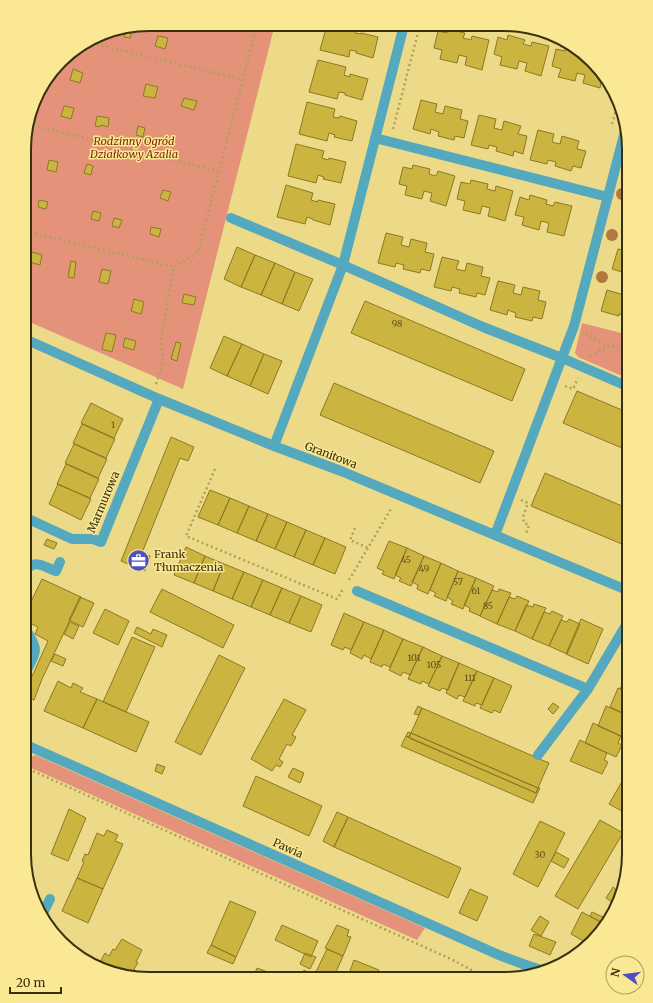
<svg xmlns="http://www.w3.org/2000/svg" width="653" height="1003" font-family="Merriweather,serif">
<rect width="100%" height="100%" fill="#ecda88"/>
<path fill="#e5927a" d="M149 24H275L183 389 25 320V133L37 94 66 55 102 33Z
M582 323 629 335V379L578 357 575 353Z
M35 755 425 928 417 940 27 766 30 758Z"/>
<path fill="#ccb440" stroke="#8b7924" d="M327 25H353L357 26 355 33 361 34V33L378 37 373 58 356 53V51L350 50 349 57 320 50Z
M126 29 132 30 130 38 124 37Z
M448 29 465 33 463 38 471 40 472 36 489 40 482 70 465 65 467 57 459 55 457 63 440 59 442 50 434 48 438 31 447 33Z
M508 35 525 40 523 44 531 46 532 42 549 46 541 76 525 71 527 63 519 61 517 69 500 65 502 57 494 54 498 37 507 40Z
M158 36 168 38 165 49 155 46Z
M566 47 581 51 583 53 582 56 585 57 602 79 600 88 583 83 585 75 577 73 575 81 558 77 561 69 552 66 556 49 565 51Z
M318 60 346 67 344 75 350 77V74L368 79 362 100 345 95V93L339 92 337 99 309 92Z
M73 69 83 73 80 83 70 80Z
M146 84 158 87 155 98 143 96Z
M184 98 197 101 194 110 181 106Z
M421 100 437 104 435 112 443 114 445 106 462 110 460 119 468 121 464 138 455 136 454 140 438 136 439 132 431 129 430 134 413 129Z
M307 102 335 109 333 117 339 118 340 116 357 121 352 141 334 137 335 135 329 133 327 141 299 134Z
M64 106 74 108 71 119 61 116Z
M479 115 496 119 494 128 502 130 504 121 521 126 518 134 527 136 523 154 514 151 513 156 496 151 497 147 489 145 488 149 471 145Z
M97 116 109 118 108 127 101 125 100 127 95 126Z
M138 126 145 128 143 137 136 135Z
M538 130 554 134 552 142 560 144 562 136 579 141 577 149 586 151 581 168 573 166 571 171 555 166 556 162 548 160 547 164 530 160Z
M296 144 324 151 322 158 328 160 329 158 346 162 341 183 323 179 324 177 318 175 316 183 288 176Z
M49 160 58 162 56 172 47 170Z
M87 164 93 166 91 175 84 173Z
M413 165 430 169 429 174 436 176 438 171 455 176 446 206 430 201 432 193 424 191 422 199 405 195 407 186 399 184 403 167 412 169Z
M471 180 488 184 487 189 495 191 496 186 513 191 505 221 488 216 490 208 482 206 480 214 463 210 465 201 457 199 461 182 470 184Z
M286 185 313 193 311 200 317 202 318 200 335 204 330 225 313 220V219L307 217 305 224 277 217Z
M163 190 171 192 168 201 160 198Z
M530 195 547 200 546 204 553 206 555 202 572 206 564 236 547 232 549 223 541 221 539 230 522 225 524 217 515 215 520 197 529 200Z
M39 200 48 202 46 209 38 207Z
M629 207V229L623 228Z
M93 211 101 213 99 221 91 219Z
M114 218 122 220 119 228 112 226Z
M151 227 161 229 159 237 150 234Z
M386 233 403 237 401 245 409 247 411 239 427 243 425 252 434 254 430 271 421 269 420 273 403 269 404 265 396 263 395 267 378 263Z
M237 247 255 255 241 287 224 279Z
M618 249 629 251V274L612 269Z
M32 252 42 255 40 265 30 262Z
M255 255 275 263 261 295 241 287Z
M442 257 459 261 456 269 465 271 467 263 483 267 481 276 490 278 485 295 477 293 476 297 459 293 460 289 452 287 451 291 434 287Z
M71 261 76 262 74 278 68 277Z
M275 263 295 272 282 304 261 295Z
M102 269 111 271 108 284 99 282Z
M295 272 313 279 299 311 282 304Z
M498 281 515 285 513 293 521 295 523 287 540 291 538 300 546 302 542 319 533 317 532 321 515 317 516 313 508 310 507 315 490 310Z
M607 290 624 295V297L629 298V324L623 323 626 315 619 314V316L601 311Z
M184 294 196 297 194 305 182 303Z
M134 299 144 302 141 314 131 311Z
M365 301 525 369 512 401 351 333Z
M106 333 116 335 112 352 102 349Z
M224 336 242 344 227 376 210 368Z
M125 338 136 341 134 350 123 347Z
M176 342 181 343 177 361 171 359Z
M242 344 264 354 250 386 227 376Z
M264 354 282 361 268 394 250 386Z
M334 383 494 451 480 483 320 415Z
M577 391 629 413V451L563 423Z
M91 403 123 419 114 438 81 423Z
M82 424 115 439 106 458 73 443Z
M171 437 194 447 188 461 180 458 142 553 150 556 145 571 121 561Z
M74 444 107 459 98 478 65 463Z
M66 464 99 479 90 498 57 484Z
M545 473 629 509V547L531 506Z
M58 484 91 499 81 520 49 504Z
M210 490 230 498 218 525 198 517Z
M230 498 249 506 237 533 218 525Z
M249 506 268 514 256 541 237 533Z
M268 514 287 522 275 549 256 541Z
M287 522 306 530 294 557 275 549Z
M306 530 325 538 313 565 294 557Z
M325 538 346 547 335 574 313 565Z
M47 539 57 543 54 549 44 545Z
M389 541 407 548 394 579 382 574 384 571 377 568Z
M186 547 205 556 194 583 174 575Z
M407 548 424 556 411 586 399 581 401 578 395 575Z
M205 556 224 564 213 591 194 583Z
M424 556 441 563 428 594 417 589 418 585 412 582Z
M441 563 458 571 446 601 434 596 436 593 430 590Z
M224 564 244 572 232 599 213 591Z
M458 571 476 578 463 609 451 604 453 601 447 597Z
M244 572 263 580 251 607 232 599Z
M476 578 494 586 480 616 469 611 470 608 464 605Z
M42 579 81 597 42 679 34 700 24 695V694L48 641 35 634 38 627 24 620V616Z
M263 580 282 588 270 615 251 607Z
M282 588 301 596 289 623 270 615Z
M162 589 234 625 223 648 150 612Z
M499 589 511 593 497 624 480 616 492 590 498 592Z
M301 596 322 605 311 632 289 623Z
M517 596 529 601 515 631 497 624 509 597 515 599Z
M80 597 94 603 83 627 69 620Z
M534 604 546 608 532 639 515 631 526 605 533 607Z
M105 609 129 621 118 645 93 633Z
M552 611 563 616 549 646 532 639 544 612 550 614Z
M344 613 364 622 351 650 345 647 343 650 331 645Z
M569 619 580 624 567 654 549 646 561 620 567 622Z
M581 619 603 629 588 664 566 654Z
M70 622 79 626 73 639 64 634Z
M364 622 384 630 371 659 364 655 362 659 350 653Z
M137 627 151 634 153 629 167 635 162 647 134 633Z
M384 630 403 639 390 667 383 664 382 667 370 662Z
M132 637 155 647 126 712 103 702Z
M403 639 423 647 410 675 403 672 401 676 389 670Z
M423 647 442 656 429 684 422 681 421 684 408 679Z
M55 654 66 659 63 666 51 661Z
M219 655 245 668 201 755 175 742Z
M442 656 459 663 448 690 442 688 440 691 428 686Z
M459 663 477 671 465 697 459 695 457 699 446 693Z
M629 670V693L620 689Z
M477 671 494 678 482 705 476 703 475 706 463 701Z
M494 678 512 686 500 713 494 710 492 713 480 708Z
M58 681 71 688 73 683 83 688 80 692 97 699 83 728 44 711Z
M618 688 629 693V716L610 707Z
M97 699 149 722 136 752 83 728Z
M284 699 306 710 292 735 296 737 291 746 287 744 279 759 283 762 280 767 276 765 272 771 251 759Z
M553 703 559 707 553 714 548 709Z
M418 706 422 708 419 715 414 714Z
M606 706 629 716V740L598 726Z
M422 708 549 763 538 788 411 733Z
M593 723 621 736 618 743 622 745 616 757 585 743Z
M408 732 411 733 409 737 406 736Z
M411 733 538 788 536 793 409 738Z
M406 736 536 793 538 788H540L533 803 401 746Z
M580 740 607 753 604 760 608 762 602 774 570 761Z
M157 764 165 767 162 774 155 771Z
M293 768 304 773 300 783 288 777Z
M256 776 322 806 309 836 243 806Z
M624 778 629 780V815L609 804Z
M69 809 86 818 68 861 51 854Z
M337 812 348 817 334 847 323 841Z
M348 817 461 868 448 898 334 847Z
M600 820 623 833 578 909 555 896Z
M540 821 565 833 538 887 513 874Z
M107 830 118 835 115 841 123 844 103 889 77 878 84 862 82 861 85 854 88 855 97 833 104 836Z
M556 852 569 859 564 868 551 861Z
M77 878 103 889 88 923 62 911Z
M613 887 619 892 612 902 606 898Z
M470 889 488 897 477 921 459 913Z
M230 901 256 912 236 957 211 945Z
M582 912 606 925 603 930 587 943 571 934Z
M592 912 603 917 601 922 590 916Z
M540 916 549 922 541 936 531 930Z
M282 925 318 941 311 957 275 940Z
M337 925 349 930 347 936 351 937 343 956 325 948Z
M534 934 556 942 550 955 529 946Z
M122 939 142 950 136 962 138 963 134 969 136 971 131 977 99 964 105 953 109 956 113 949 115 950Z
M211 945 236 957 233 964 207 953Z
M327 949 343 956 333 979 313 978Z
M305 953 316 957 310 969 300 964Z
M354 960 379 970 376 979H347Z
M257 968 276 975 275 978H253Z
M304 970 313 975 312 978H300Z"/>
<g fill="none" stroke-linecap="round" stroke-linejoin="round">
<path stroke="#afa05e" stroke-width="2.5" stroke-dasharray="2 3" stroke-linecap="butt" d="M87 42 243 80
M28 124 218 171
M612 124 619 100
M393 129 420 25
M25 231 174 267
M586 333 598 341 608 346
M590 356 608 346 629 347
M156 384 163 363 161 338 174 267 198 253 257 24
M565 386 573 389 578 378
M215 469 186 536 337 599 343 589
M521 500 528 503 523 517 524 523 529 525 526 534
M355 528 350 540 368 548
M349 580 392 507
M24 767 451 959 488 979"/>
<path stroke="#55a9bf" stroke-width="10" d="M375 138 608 197
M231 218 343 265 483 327 562 358 629 387
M25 339 159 399 274 446 341 471 629 591
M274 446 343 265 404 25
M24 517 72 539H93L101 542 159 399
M495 535 574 326 625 131
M24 573C33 557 44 567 56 571L60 562
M357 591 588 689 629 620
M24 676C36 650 41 652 24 627
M24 744 499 955 523 964 544 971
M538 755 588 689
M43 913 50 899"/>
</g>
<g fill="#b27840">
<circle cx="622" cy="194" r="6"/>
<circle cx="612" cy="235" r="6"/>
<circle cx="602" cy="277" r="6"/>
</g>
<defs>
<symbol id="office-disc" viewBox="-11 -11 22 22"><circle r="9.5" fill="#4e4fc5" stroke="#fae895"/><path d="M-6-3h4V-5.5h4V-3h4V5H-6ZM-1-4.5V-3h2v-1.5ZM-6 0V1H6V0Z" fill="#fff"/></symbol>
</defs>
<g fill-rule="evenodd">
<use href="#office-disc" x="126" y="548" width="25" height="25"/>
</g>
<g text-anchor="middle" stroke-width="3" stroke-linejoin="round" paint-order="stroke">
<g font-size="9" fill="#5e521a">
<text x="397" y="327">98</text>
<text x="113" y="428">1</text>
<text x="406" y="563">45</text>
<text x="424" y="572">49</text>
<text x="458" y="585">57</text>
<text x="476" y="594">61</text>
<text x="488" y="609">85</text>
<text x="414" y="661">101</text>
<text x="434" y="668">105</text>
<text x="470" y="681">111</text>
<text x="540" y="858">30</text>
</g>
<g font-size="11" font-style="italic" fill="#822705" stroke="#fae895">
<text x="134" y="145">Rodzinny Ogród<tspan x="134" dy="13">Działkowy Azalia</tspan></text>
</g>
<g font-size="11" fill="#39310e" stroke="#fae895">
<text transform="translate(331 455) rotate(21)" y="4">Granitowa</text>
<text transform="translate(103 502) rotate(-67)" y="4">Marmurowa</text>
<text transform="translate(288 848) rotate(24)" y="4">Pawia</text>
</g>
<g font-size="11" fill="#39310e" stroke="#fae895" text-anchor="start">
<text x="154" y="558">Frank<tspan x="154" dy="13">Tłumaczenia</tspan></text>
</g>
</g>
<path d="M0 0H653V1003H0ZM149 31H504A118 118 0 0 1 622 149V854A118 118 0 0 1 504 972H149A118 118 0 0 1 31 854V149A118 118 0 0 1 149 31Z" fill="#fae895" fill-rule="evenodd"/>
<path fill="none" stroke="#39310e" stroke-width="2" d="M149 31H504A118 118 0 0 1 622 149V854A118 118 0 0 1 504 972H149A118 118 0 0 1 31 854V149A118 118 0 0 1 149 31Z"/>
<g transform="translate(625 975) rotate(284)"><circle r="19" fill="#fae895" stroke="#ad9f5f"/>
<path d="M0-3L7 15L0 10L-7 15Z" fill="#4e4fc5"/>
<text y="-6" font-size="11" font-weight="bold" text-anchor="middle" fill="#39310e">N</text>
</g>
<path d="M10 987v6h51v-6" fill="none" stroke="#39310e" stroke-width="2"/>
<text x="16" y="987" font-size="12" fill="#39310e" stroke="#fae895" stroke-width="3" paint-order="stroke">20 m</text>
</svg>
